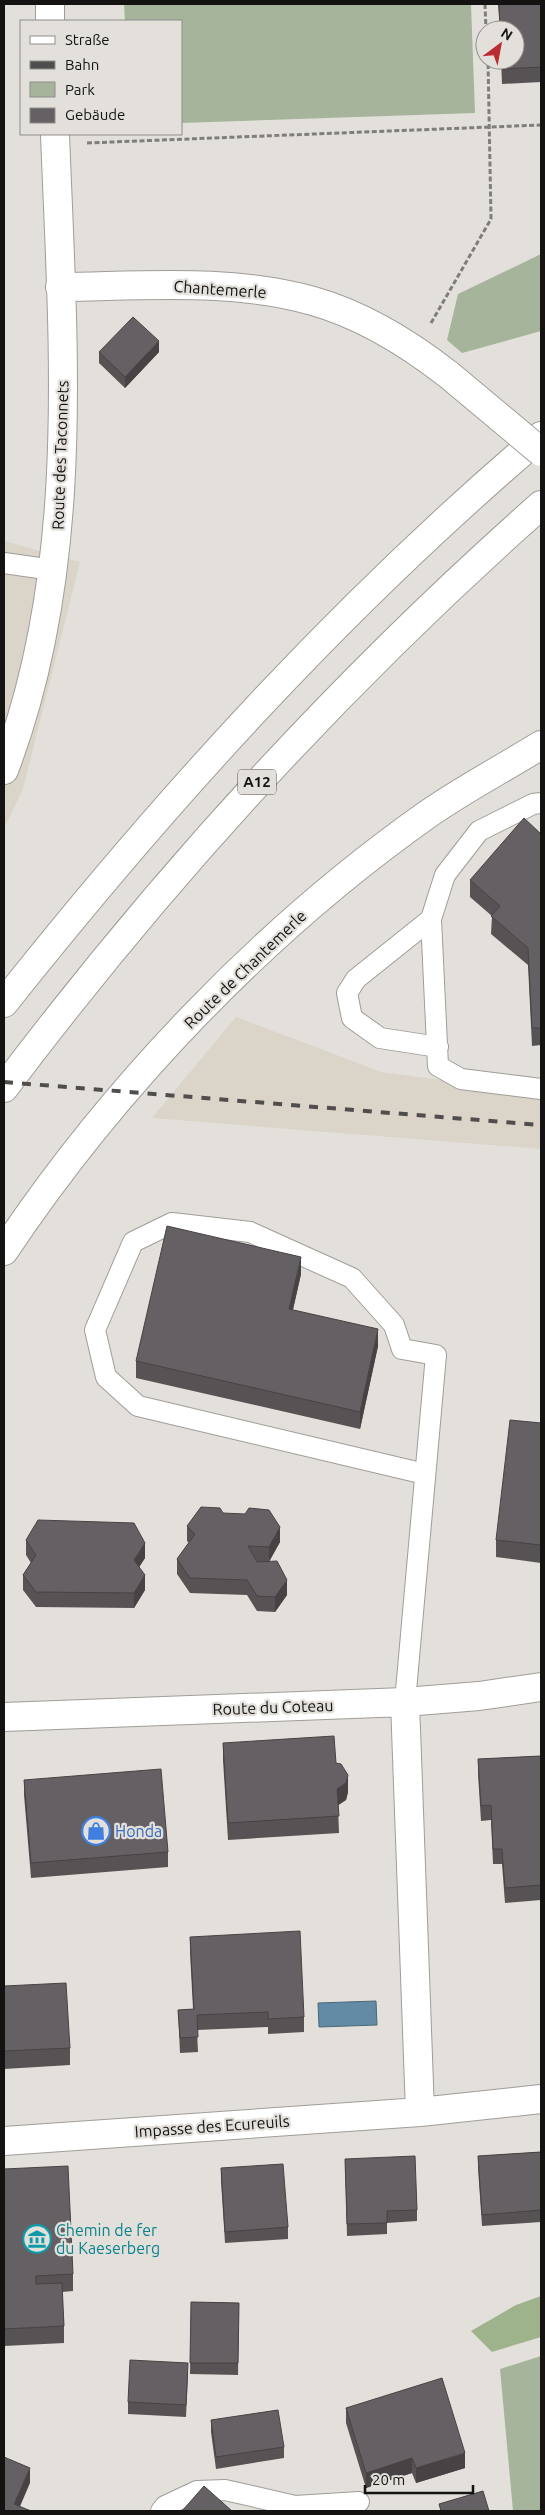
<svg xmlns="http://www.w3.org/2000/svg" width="545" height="2515" font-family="Ubuntu,sans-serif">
<rect width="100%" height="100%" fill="#e3e0db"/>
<path fill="#dbd4c8" d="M4 541 80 562 23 789 4 829Z
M236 1017 381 1072 541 1093V1149L152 1118Z"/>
<path fill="#a7b49c" d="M124 4H471L475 113 181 123V21H125Z
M541 254V331L462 353 447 340 458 294Z
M541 2356V2511H513L500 2369Z"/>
<path fill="#9eb38c" d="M541 2296V2337L492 2352 471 2331 516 2305Z"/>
<path fill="#638ba5" stroke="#4b6779" d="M376 2001 377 2025 319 2027 318 2003Z"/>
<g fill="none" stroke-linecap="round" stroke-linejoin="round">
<defs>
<path id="service" d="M4 563 53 570
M541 803 533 804 479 831 445 875 431 919 438 1066 461 1079 541 1089
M431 919 356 979 347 993 352 1018 380 1038 438 1047
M405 1702 436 1355 402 1349 394 1325 352 1278 250 1232 172 1223 133 1242 95 1330 106 1377 138 1406 425 1474
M161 2511 165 2506 197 2491 225 2490 295 2506 359 2502"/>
<path id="minor" d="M405 1702 420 2112 541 2099
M4 1717 405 1702 479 1696 541 1687
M4 2141 420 2112"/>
<path id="tertiary" d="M50 4V21
M60 287C144 286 232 278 313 301 363 315 408 343 449 375
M4 770C82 567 63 346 55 134
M4 1251C115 1085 265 929 428 814 464 789 504 768 541 745"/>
<path id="motorway" d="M4 1003C166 799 341 606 541 436
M4 1088C164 876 342 681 541 505"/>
</defs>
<use href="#service" stroke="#a09d98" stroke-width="22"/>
<use href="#minor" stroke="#a09d98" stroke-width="30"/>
<use href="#tertiary" stroke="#a09d98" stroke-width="30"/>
<use href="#motorway" stroke="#a09d98" stroke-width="30"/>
<path stroke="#807e7b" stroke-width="3" stroke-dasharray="5 2.5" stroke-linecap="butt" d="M485 4 486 30
M87 143 541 125
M431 323 491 219 488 60"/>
<use href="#service" stroke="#fff" stroke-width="20"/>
<use href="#minor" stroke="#fff" stroke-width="28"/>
<use href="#tertiary" stroke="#fff" stroke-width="28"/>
<use href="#motorway" stroke="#fff" stroke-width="28"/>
<path stroke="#504e4c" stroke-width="4" stroke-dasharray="9 9" stroke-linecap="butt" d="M4 1082 541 1125"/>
<defs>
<path id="tertiary-bridge" d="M449 375 541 452"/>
</defs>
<use href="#tertiary-bridge" stroke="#a09d98" stroke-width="30" stroke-linecap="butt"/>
<use href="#tertiary-bridge" stroke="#fff" stroke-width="28"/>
</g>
<path fill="#575355" d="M498 4H541V82L502 84 501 60H515V30H500Z
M99 352H159L125 388 99 363Z
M541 834V1045L532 1046 528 965 491 934 492 916 470 897V880Z
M301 1274 293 1310 378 1346 360 1429 136 1378V1361Z
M541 1423V1563L496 1557V1540Z
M223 1513 280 1542 269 1561 287 1595 275 1612 257 1611 247 1595 190 1593 177 1574V1559L189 1543 187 1541V1526Z
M26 1540 145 1558 139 1567 145 1590 134 1608 36 1607 23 1590V1575L31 1563 26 1555Z
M223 1743 336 1763 348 1792 346 1800 338 1805 339 1833 228 1840 223 1760Z
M541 1756V1900L505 1903 502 1864H493L491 1820 481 1821 478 1774V1759Z
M24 1780 168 1852V1867L31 1878 24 1795Z
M190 1937 304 2017V2032L268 2034V2027L197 2030 198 2052 180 2053 178 2010 193 2009 190 1952Z
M4 1986 70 2048V2065L4 2069Z
M541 2152V2222L482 2226 478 2168V2156Z
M345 2159 417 2210V2221L387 2223V2234L347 2236Z
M221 2168 288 2227V2239L225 2243 221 2180Z
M4 2169 73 2274V2291L62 2292 64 2326V2343L4 2346Z
M191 2302 239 2303 238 2375 190 2374Z
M188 2374 186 2417 128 2414V2402Z
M346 2408 465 2468 416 2483 412 2473 366 2488 346 2423Z
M211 2420 284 2447V2458L216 2469 211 2432Z"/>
<path fill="#474345" d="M159 341V352L125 388V377Z
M301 1257V1274L289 1326V1309Z
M378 1329V1346L360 1429V1412Z
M280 1527V1542L269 1562V1547Z
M145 1543V1558L134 1575V1560Z
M145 1575V1590L134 1608V1593Z
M287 1580V1595L275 1612V1597Z
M348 1775V1792L346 1800 337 1806V1789Z
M465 2453V2468L416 2483V2468Z
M412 2458V2473L366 2488V2473Z
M30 2468V2483L18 2511 14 2504Z"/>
<path fill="#656063" stroke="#474345" d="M499 4H541V67L502 69V60H515V30H500Z
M133 317 159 341 125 377 99 352Z
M524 818 541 834V1028H532L528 948 491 916 500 906 470 880Z
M167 1226 301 1257 289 1309 378 1329 360 1412 136 1361Z
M510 1420 541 1423V1545L496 1540Z
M201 1507 220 1508 223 1513 245 1514 249 1508 269 1510 280 1527 269 1547 248 1546 257 1562 277 1561 287 1580 275 1597 257 1596 247 1580 190 1578 177 1559 195 1534 187 1526Z
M38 1520 134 1523 145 1543 134 1560 145 1575 134 1593 36 1592 23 1575 36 1555 26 1540Z
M334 1736 336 1763 341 1764 348 1775 346 1783 337 1789 339 1816 228 1823 223 1743Z
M541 1756V1885L505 1888 502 1849H493L491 1805 481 1806 478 1759Z
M161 1769 168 1852 31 1863 24 1780Z
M300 1931 304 2017 268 2019V2012L197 2015 198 2037 180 2038 178 2010 194 2009 190 1937Z
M66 1983 70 2048 4 2051V1986Z
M541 2152V2210L482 2215 478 2156Z
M415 2156 417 2210 387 2211V2223L347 2224 345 2159Z
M283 2164 288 2227 225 2232 221 2168Z
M68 2166 73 2274 36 2276V2284L62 2283 64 2326 4 2329V2169Z
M191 2302 239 2303 238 2363H190Z
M130 2360 188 2363 186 2405 128 2402Z
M442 2378 465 2453 416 2468 412 2458 366 2473 346 2408Z
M278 2410 284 2447 216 2457 211 2420Z
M4 2457 30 2468 14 2504 31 2511H4Z
M204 2486 232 2511H182Z
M483 2491 489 2511H441L439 2504Z"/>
<defs>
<symbol id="shop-ring" viewBox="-11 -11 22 22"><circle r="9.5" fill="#e3e0db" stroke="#3f7fe0" stroke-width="1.5"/><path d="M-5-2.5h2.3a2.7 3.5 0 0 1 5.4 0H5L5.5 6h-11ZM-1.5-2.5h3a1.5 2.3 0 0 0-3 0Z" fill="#3f7fe0"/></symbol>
<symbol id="museum-ring" viewBox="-11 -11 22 22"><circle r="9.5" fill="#e3e0db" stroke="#0f9aa8" stroke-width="1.5"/><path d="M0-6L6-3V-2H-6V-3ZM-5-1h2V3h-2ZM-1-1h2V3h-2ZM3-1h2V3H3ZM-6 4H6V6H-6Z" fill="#0f9aa8"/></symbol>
</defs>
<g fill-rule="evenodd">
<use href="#shop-ring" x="80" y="1815" width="32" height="32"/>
<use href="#museum-ring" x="21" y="2223" width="32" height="32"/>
</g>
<g text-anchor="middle" stroke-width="4.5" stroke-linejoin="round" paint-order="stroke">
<rect fill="#e3e0db" stroke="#52504e" stroke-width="1" x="238" y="769.5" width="38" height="25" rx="4"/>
<g font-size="15" font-weight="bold" fill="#141312">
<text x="257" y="787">A12</text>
</g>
<g font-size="16" fill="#141312" stroke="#e3e0db">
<text transform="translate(220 289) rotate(4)" y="6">Chantemerle</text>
<text transform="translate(60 455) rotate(-88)" y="6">Route des Taconnets</text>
<text transform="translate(245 969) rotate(-44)" y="6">Route de Chantemerle</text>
<text transform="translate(273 1707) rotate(-2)" y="6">Route du Coteau</text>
<text transform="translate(212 2126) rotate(-4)" y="6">Impasse des Ecureuils</text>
</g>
<g font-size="16" fill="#366cbe" stroke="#e3e0db" text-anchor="start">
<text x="115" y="1837">Honda</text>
</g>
<g font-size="16" fill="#0d838f" stroke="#e3e0db" text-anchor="start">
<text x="56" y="2236">Chemin de fer<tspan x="56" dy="18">du Kaeserberg</tspan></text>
</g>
</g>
<rect width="545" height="2515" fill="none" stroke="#141312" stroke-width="10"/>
<rect x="20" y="20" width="162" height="115" fill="#e3e0db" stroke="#908e8b"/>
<rect x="30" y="36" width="25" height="8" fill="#ffffff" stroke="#908e8b"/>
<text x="65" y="45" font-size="15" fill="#141312">Straße</text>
<rect x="30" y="61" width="25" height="8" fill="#504e4c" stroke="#908e8b"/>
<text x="65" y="70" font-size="15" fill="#141312">Bahn</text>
<rect x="30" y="82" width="25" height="15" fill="#a7b49c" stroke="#908e8b"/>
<text x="65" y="95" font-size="15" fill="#141312">Park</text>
<rect x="30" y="108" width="25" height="15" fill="#656063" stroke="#908e8b"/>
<text x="65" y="120" font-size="15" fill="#141312">Gebäude</text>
<g transform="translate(500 45) rotate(32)"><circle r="24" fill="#e3e0db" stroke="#908e8b"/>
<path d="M0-4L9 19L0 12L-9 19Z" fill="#bb2b32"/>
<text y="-8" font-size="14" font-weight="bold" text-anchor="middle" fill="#141312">N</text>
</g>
<path d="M365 2485v8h108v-8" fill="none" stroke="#141312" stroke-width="2.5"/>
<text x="372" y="2485" font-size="15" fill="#141312" stroke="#e3e0db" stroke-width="4" paint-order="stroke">20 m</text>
</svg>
